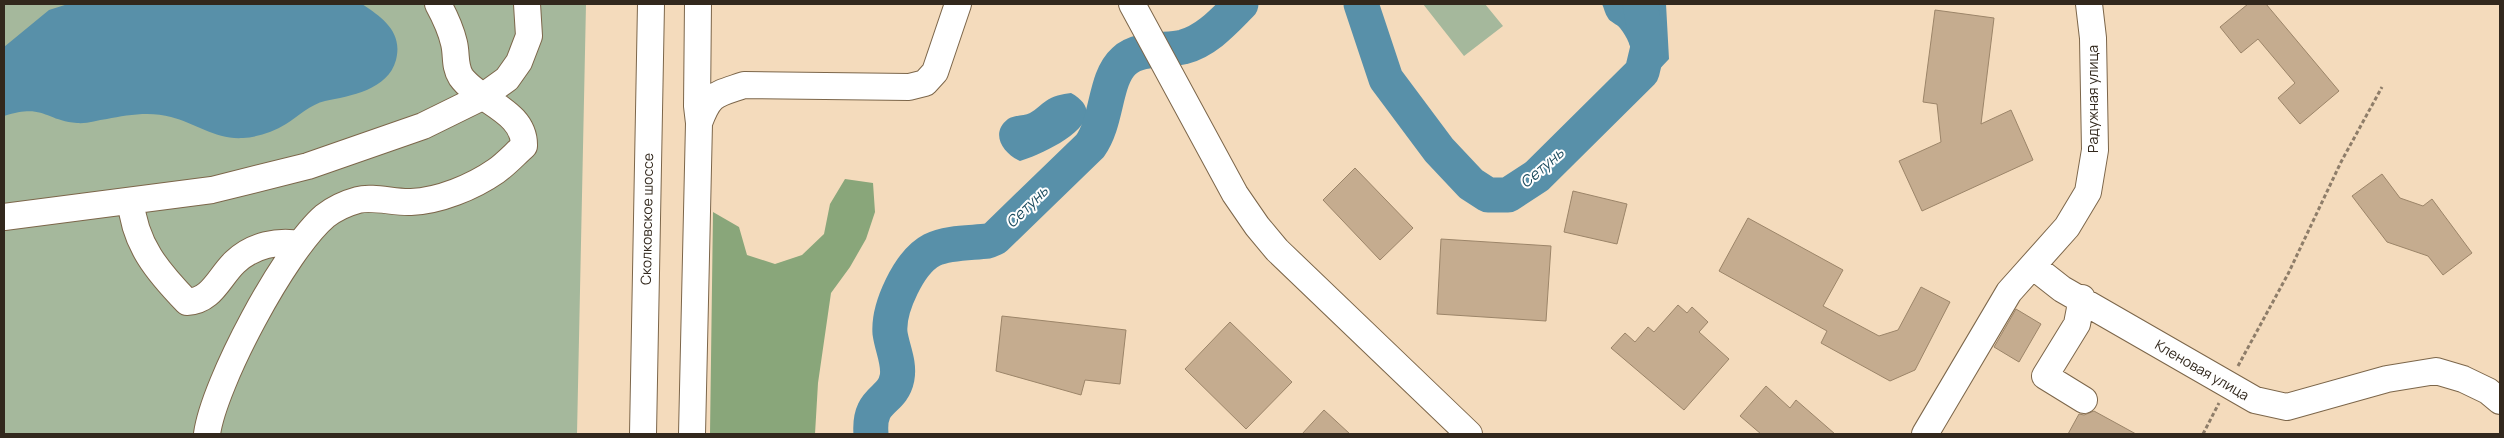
<svg xmlns="http://www.w3.org/2000/svg" width="2504" height="438" font-family="Manrope,sans-serif">
<rect width="100%" height="100%" fill="#f4dbbc"/>
<path fill="#a5b89c" d="M4 4H586L577 434H4Z
M1423 4H1485L1503 26 1464 56Z"/>
<path fill="#89a67a" d="M845 179 873 183 875 212 866 239 850 267 831 293 818 383 815 434H710L713 212 739 227 747 255 775 264 802 255 824 234 830 204Z"/>
<path fill="#5890a9" d="M68 4H362C383 18 403 32 396 60 388 90 350 96 325 101 311 104 297 117 286 124 273 132 258 137 243 138 217 140 195 123 171 117 151 111 126 115 107 119 97 120 87 124 77 123 44 120 44 103 4 116V47L49 10Z
M1602 4H1666L1669 59 1618 113 1607 94C1629 71 1642 57 1620 28 1617 24 1610 22 1608 18 1605 14 1604 8 1602 4Z
M1071 93C1119 120 1043 154 1020 161 1004 154 989 134 1008 119 1014 115 1024 116 1030 113 1036 110 1041 104 1046 101 1053 96 1062 94 1071 93Z"/>
<g fill="none" stroke-linecap="round" stroke-linejoin="round">
<path stroke="#5890a9" stroke-width="35" d="M1361 4 1386 79 1439 150 1471 184 1488 195H1508L1537 176 1642 72 1648 47 1640 4
M871 434C868 397 892 403 897 378 900 363 892 348 890 333 888 308 909 262 932 250 948 242 971 243 988 241L995 238 1090 146C1108 121 1104 79 1124 61 1139 47 1165 51 1183 47 1207 41 1225 20 1241 4"/>
</g>
<path fill="#c5ac8f" stroke="#9c8569" d="M2248 4H2266L2339 91 2300 124 2278 98 2295 83 2258 39 2241 53 2220 27Z
M1935 10 1994 18 1981 124 2011 110 2033 160 1922 211 1899 161 1941 142 1937 104 1923 102Z
M1355 168 1413 228 1380 260 1323 200Z
M2382 174 2400 198 2423 206 2432 199 2472 253 2443 275 2428 256 2387 242 2352 196Z
M1573 191 1627 204 1617 244 1564 232Z
M1748 218 1843 270 1823 306 1879 336 1898 330 1921 287 1950 302 1915 370 1890 381 1821 343 1827 331 1719 271Z
M1441 239 1551 246 1546 321 1437 314Z
M1678 305 1687 313 1692 307 1708 322 1699 332 1729 359 1684 410 1611 348 1625 333 1635 342 1648 327 1654 332Z
M2016 309 2041 324 2019 362 1994 347Z
M1002 316 1126 330 1120 384 1085 380 1081 395 996 371Z
M1230 322 1292 382 1246 429 1185 369Z
M1766 386 1790 408 1796 400 1835 434H1761L1740 416Z
M1324 410 1350 434H1302Z
M2094 411 2136 434H2068L2079 414 2084 415Z"/>
<g fill="none" stroke-linecap="round" stroke-linejoin="round">
<defs>
<path id="minor" d="M1132 4 1235 194 1257 226 1277 250 1469 434
M699 123C710 93 715 95 744 85L909 87 925 83 935 72 958 4
M131 201C134 244 158 272 187 302 212 301 219 277 235 262 253 245 278 240 300 244
M4 217 212 190 308 166 423 126 482 97 507 79 519 62 529 36 527 4
M2034 267 2062 289 2255 400 2287 407 2387 379 2436 371 2463 379 2488 391 2500 401
M2082 298 2077 324 2045 376 2084 400
M207 434C214 383 285 250 325 216 334 209 347 203 358 200 372 196 396 203 411 202 439 201 473 187 496 171 506 164 515 154 524 146 525 111 479 102 461 77 454 66 457 55 454 43 451 30 444 15 438 4
M643 434 651 4
M692 434 699 123 697 106 698 4
M1925 434 2009 292 2067 227 2088 192 2095 150 2093 38 2089 4"/>
</defs>
<use href="#minor" stroke="#7c664a" stroke-width="28"/>
<path stroke="#8e7d69" stroke-width="3" stroke-dasharray="4 2.5" stroke-linecap="butt" d="M2238 366 2288 274 2341 162 2382 87
M2203 434 2219 403"/>
<use href="#minor" stroke="#fff" stroke-width="26"/>
</g>
<g text-anchor="middle" stroke-width="4" stroke-linejoin="round" paint-order="stroke">
<g font-size="14" fill="#32281d" stroke="#fff">
<text transform="translate(2093 99) rotate(-90)" y="5">Радужная улица</text>
<text transform="translate(647 219) rotate(-89)" y="5">Сколковское шоссе</text>
<text transform="translate(2202 370) rotate(30)" y="5">Кленовая улица</text>
</g>
<g font-size="15" font-style="italic" fill="#1b4b5e" stroke="#fff">
<text transform="translate(1542 168) rotate(-41)" y="5">Сетунь</text>
<text transform="translate(1027 207) rotate(-45)" y="5">Сетунь</text>
</g>
</g>
<rect width="2504" height="438" fill="none" stroke="#32281d" stroke-width="10"/>
</svg>
